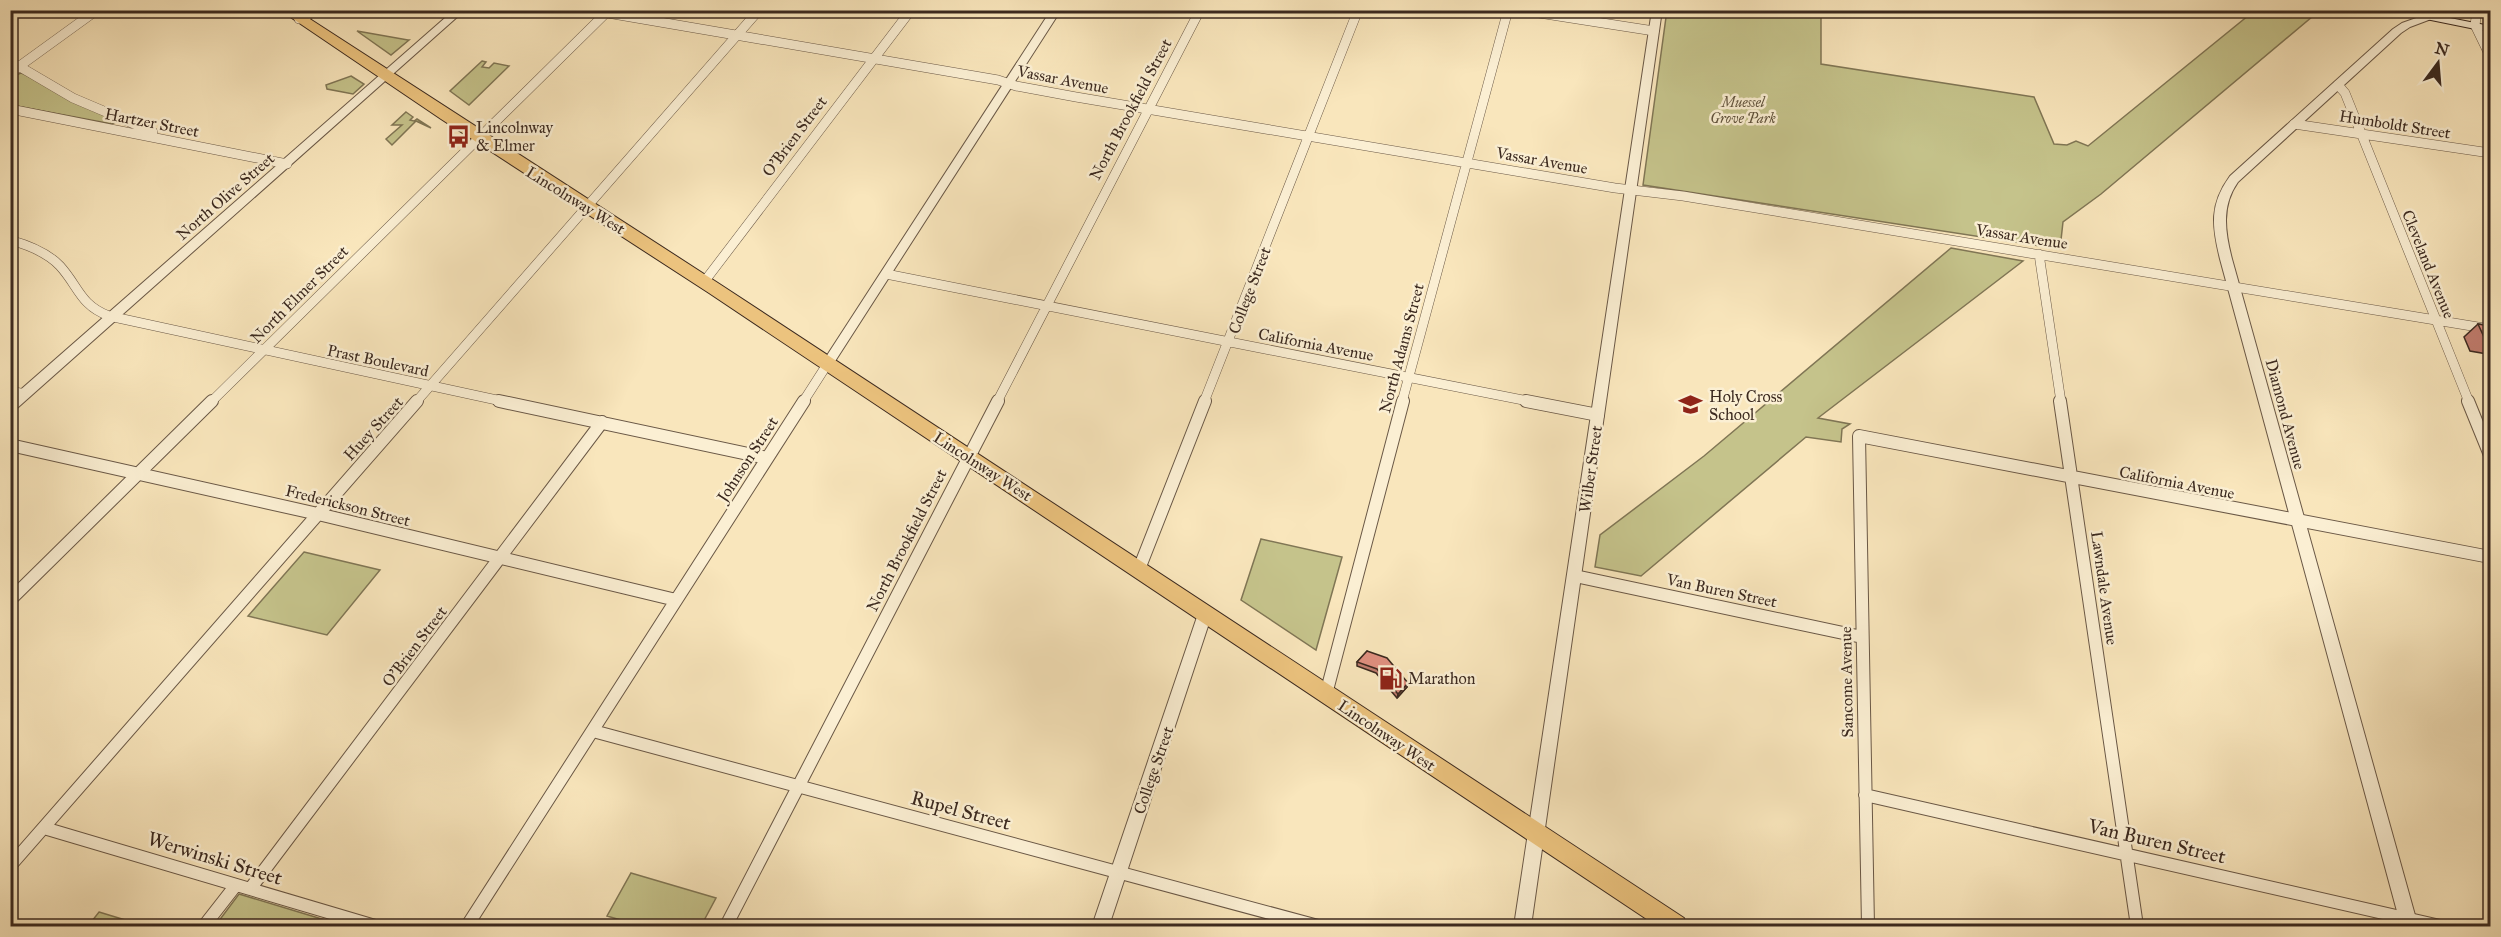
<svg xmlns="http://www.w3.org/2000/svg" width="2501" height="937" font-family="'IM FELL Great Primer',serif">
<rect width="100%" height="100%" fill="#f9e6bc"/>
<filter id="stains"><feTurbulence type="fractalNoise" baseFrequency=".00333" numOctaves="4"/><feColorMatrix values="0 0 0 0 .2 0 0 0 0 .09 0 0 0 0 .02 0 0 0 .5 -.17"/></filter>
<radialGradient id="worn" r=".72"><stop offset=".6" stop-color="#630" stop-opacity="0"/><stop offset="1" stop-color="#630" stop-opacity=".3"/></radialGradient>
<path fill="#c5c38b" stroke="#807655" stroke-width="1.5" d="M1667 10 1821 11V64L2034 97 2054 144 2067 145 2076 141 2088 146 2254 11H2319L2101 194 2063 222 2060 249 1643 185Z
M357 31 408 40H409L391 55Z
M482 61 486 62 482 67 489 68 494 63 509 66 469 105 450 91Z
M21 73 24 74 118 121 112 124 11 105V77Z
M351 76 364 84 353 94 327 89 326 85Z
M406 112 413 117 410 120 414 121 417 119 431 128 416 121 392 145 386 139 402 125H392Z
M1951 248 2023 261 1818 418 1850 424 1842 429 1841 442 1806 437 1641 576 1595 567 1600 535 1704 456Z
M1261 539 1342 557 1316 650 1241 600Z
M304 552 380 570 327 635 248 616Z
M631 873 716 898 701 926H641L607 916Z
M239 894 325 920 321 926H215Z
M99 912 145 926H88Z"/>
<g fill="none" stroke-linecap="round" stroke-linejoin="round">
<defs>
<path id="minor-far1" d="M590 10 998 80 1016 86 1076 97 1615 188 1683 196 2490 329
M1519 10 1654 31
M2476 18 2475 25 2490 56
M299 19 318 10
M10 61 73 98 153 132
M10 73 97 10
M2338 85 2345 93 2469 402
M10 109 287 164
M2294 124 2490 153
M10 240C28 245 47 252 60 266 79 287 80 305 109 316L506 402
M2039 254 2061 402
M886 274 1533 402
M704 282 911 10
M10 391 25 394
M211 402 608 11
M416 402 759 10
M803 402 828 363
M997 402 1200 10
M1204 402 1358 10
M1402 402 1508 10"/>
<path id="minor" d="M499 401 767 458
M1526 401 1598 415
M2060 401 2137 926
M2468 401 2490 455
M10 445 318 514 676 600
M1139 569 1205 401
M1575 576 1862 637
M10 600 212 401
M1326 694 1403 401
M593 731 1318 926
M1865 795 2440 926
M44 828 375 926
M10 866 417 401
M250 889 602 422
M204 926 236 885
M467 926 804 401
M726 926 998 401
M1868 926 1859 436 2490 557"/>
<path id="tertiary" d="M454 10H465L15 410 10 412V399Z
M1051 10H1061L832 366H824L822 363 824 360Z
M1652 10H1662L1531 926H1514Z
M2439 10H2455L2410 27 2401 33 2238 182C2221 206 2225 232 2232 259L2418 926H2401L2220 259C2212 226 2209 205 2230 176L2393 29 2402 23Z
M1205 608 1210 610 1212 614 1109 926H1092L1198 614 1200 610Z"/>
<path id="secondary" d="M2430 14 2490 26V32L2426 19 2425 17Z"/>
<path id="primary" d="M280 10H296L721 285 1684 918 1687 926H1657L709 293 441 119Z"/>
</defs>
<use href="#minor-far1" stroke="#6a5846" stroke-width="10"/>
<use href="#minor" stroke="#6a5846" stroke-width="14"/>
<use href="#tertiary" stroke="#6a5846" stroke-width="2"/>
<use href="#secondary" stroke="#3b291f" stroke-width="2"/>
<use href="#primary" stroke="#3b291f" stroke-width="2"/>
<use href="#minor-far1" stroke="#fbefd3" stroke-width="9"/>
<use href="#minor" stroke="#fbefd3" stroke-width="12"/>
<use href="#tertiary" fill="#fbefd3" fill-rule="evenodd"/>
<use href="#secondary" fill="#fbefd3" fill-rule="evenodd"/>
<use href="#primary" fill="#ecc37e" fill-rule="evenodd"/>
</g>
<path fill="#c17c6e" stroke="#3b291f" stroke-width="1.5" d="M2478 324 2490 326V362L2487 354 2470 351 2464 337Z
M1367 651 1407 687 1397 698 1376 673 1357 666V662Z"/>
<path fill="#9d655a" stroke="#3b291f" stroke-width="1.5" d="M1408 683 1407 687 1397 698 1398 694Z"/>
<path fill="#e09080" stroke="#3b291f" stroke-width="1.5" d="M2478 324 2490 326V338L2484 337Z
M1367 651 1387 658 1408 683 1398 694 1377 669 1357 662Z"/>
<defs>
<symbol id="bus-bare" viewBox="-9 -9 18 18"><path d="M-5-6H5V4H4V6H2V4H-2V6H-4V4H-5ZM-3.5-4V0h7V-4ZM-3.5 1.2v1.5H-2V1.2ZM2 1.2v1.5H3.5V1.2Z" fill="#8f2418" stroke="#fbefd3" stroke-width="2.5" paint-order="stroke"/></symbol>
<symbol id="school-bare" viewBox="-9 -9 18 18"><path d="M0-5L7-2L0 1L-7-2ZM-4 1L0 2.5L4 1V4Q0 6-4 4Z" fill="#8f2418" stroke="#fbefd3" stroke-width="2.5" paint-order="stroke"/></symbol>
<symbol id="fuel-bare" viewBox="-9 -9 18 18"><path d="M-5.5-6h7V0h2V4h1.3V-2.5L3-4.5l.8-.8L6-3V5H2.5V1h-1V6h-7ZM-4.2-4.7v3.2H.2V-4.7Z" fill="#8f2418" stroke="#fbefd3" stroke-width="2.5" paint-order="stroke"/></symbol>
</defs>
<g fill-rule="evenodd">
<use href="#bus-bare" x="442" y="120" width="33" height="33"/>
<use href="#school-bare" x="1674" y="388" width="33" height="33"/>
<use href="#fuel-bare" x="1374" y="662" width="33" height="33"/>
</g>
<g text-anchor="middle" stroke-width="5" stroke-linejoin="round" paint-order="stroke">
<g font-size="14" font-style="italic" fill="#5e503a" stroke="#fbefd3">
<text x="1743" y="107">Muessel<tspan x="1743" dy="16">Grove Park</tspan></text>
</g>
<g font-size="16" fill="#3b291f" stroke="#fbefd3">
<text transform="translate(1063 79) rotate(11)" y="6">Vassar Avenue</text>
<text transform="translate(1130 109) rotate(-62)" y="6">North Brookfield Street</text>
<text transform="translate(152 122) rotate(11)" y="6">Hartzer Street</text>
<text transform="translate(2395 124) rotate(9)" y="6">Humboldt Street</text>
<text transform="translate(794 136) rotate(-53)" y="6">O'Brien Street</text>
<text transform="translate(1542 160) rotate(10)" y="6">Vassar Avenue</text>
<text transform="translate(225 196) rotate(-41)" y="6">North Olive Street</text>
<text transform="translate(576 200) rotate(32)" y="6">Lincolnway West</text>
<text transform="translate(2022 236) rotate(9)" y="6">Vassar Avenue</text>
<text transform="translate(2429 264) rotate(68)" y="6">Cleveland Avenue</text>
<text transform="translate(1249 290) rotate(-69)" y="6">College Street</text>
<text transform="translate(299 294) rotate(-45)" y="6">North Elmer Street</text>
<text transform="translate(1316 344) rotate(11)" y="6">California Avenue</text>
<text transform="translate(1401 348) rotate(-75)" y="6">North Adams Street</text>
<text transform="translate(378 360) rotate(12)" y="6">Prast Boulevard</text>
<text transform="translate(2286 414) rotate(75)" y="6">Diamond Avenue</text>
<text transform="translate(373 428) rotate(-48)" y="6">Huey Street</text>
<text transform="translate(747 459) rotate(-57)" y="6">Johnson Street</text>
<text transform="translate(983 466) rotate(33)" y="6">Lincolnway West</text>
<text transform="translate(1590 469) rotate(-82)" y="6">Wilber Street</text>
<text transform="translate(2177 482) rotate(11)" y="6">California Avenue</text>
<text transform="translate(348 505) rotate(14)" y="6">Frederickson Street</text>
<text transform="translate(906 540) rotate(-63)" y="6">North Brookfield Street</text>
<text transform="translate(2105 588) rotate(82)" y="6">Lawndale Avenue</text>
<text transform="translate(1722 590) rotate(12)" y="6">Van Buren Street</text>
<text transform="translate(414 646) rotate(-53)" y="6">O'Brien Street</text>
<text transform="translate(1846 682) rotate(-91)" y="6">Sancome Avenue</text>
<text transform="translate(1387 735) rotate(34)" y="6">Lincolnway West</text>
<text transform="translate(1153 770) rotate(-71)" y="6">College Street</text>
</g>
<g font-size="16" fill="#3b291f" stroke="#fbefd3" text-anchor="start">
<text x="476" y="133">Lincolnway<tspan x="476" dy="18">&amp; Elmer</tspan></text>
<text x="1709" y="402">Holy Cross<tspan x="1709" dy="18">School</tspan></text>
<text x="1408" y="684">Marathon</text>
</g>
<g font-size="20" fill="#3b291f" stroke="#fbefd3">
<text transform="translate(961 810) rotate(15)" y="7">Rupel Street</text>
<text transform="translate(2157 841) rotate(13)" y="7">Van Buren Street</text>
<text transform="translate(215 858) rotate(17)" y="7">Werwinski Street</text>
</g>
</g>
<rect width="2501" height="937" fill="none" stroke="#f9e6bc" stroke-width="36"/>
<rect x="12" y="12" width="2477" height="913" fill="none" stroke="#3b291f" stroke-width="3"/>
<rect x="18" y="18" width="2465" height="901" fill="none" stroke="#3b291f" stroke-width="1.5"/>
<g transform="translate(2438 63) rotate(16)" stroke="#fbefd3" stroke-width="4.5" paint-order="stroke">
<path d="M0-4.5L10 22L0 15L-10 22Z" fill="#3b291f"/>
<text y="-9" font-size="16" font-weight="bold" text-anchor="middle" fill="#3b291f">N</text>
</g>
<rect width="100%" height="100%" filter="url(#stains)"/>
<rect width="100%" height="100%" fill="url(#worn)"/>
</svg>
